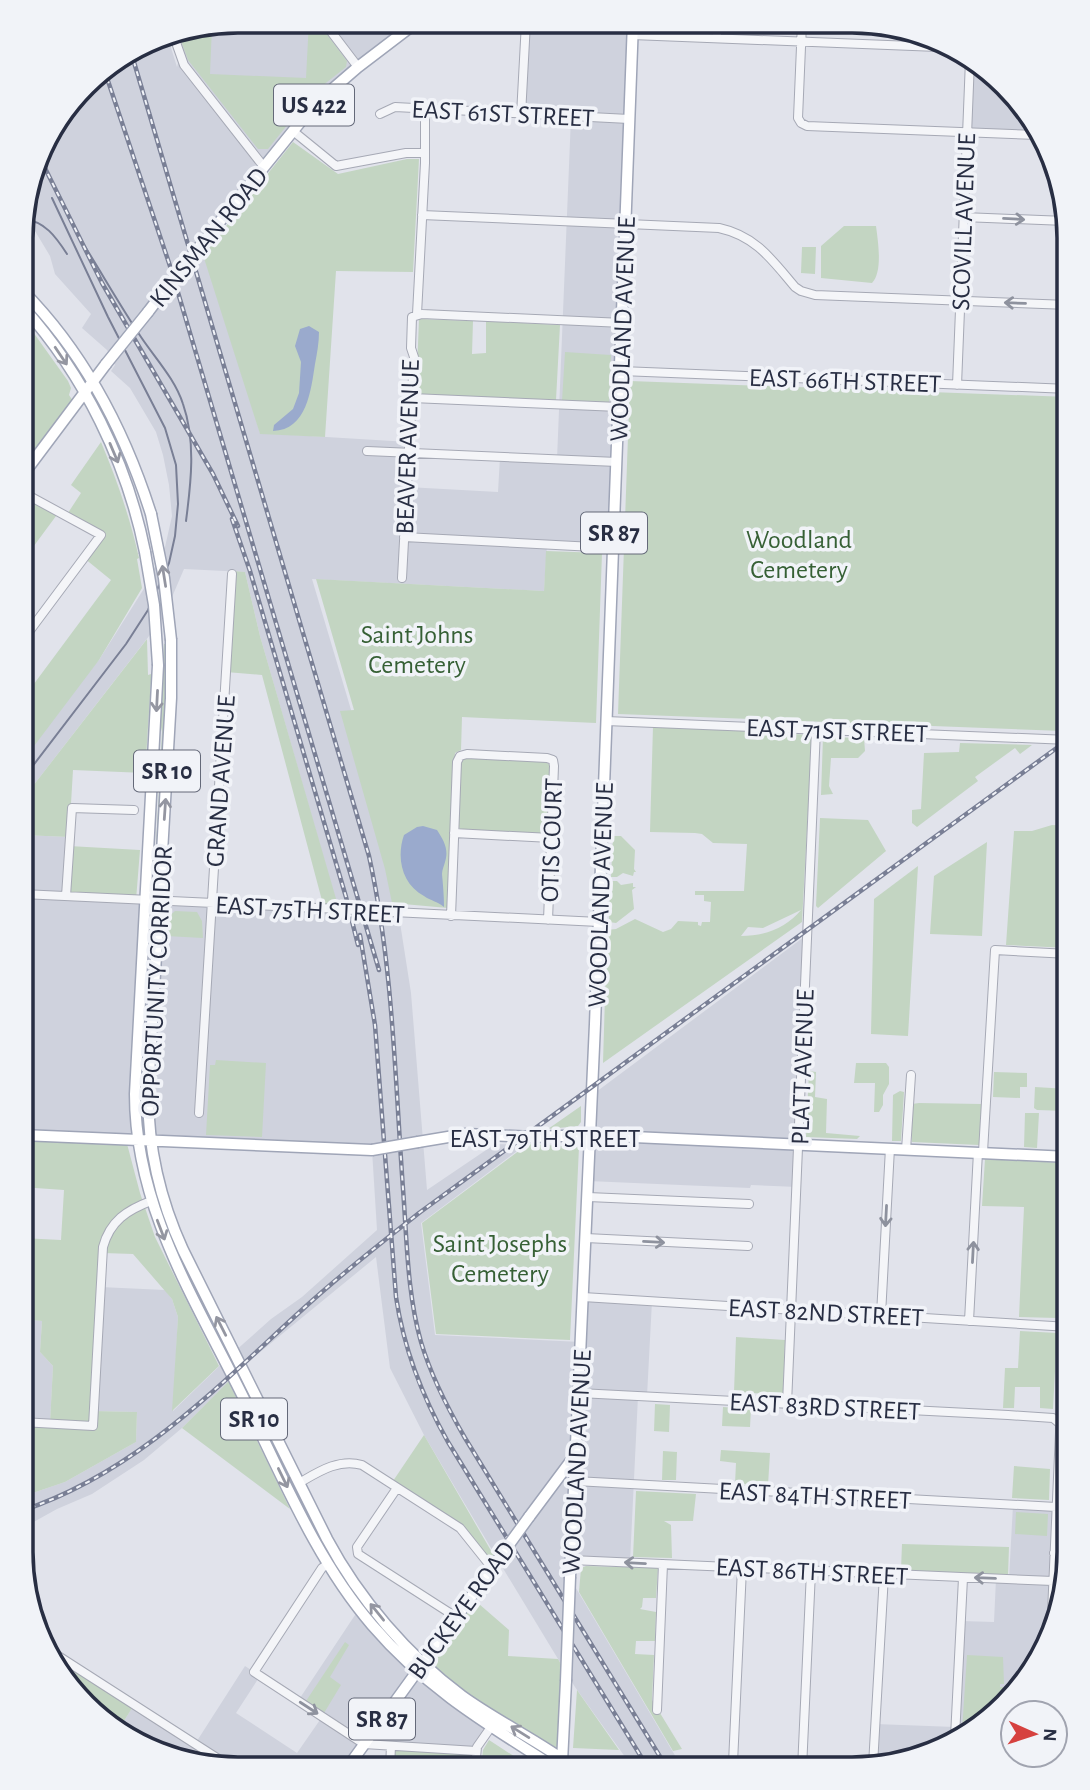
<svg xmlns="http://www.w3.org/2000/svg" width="1090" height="1790" font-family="'Alegreya Sans',sans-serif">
<rect width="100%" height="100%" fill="#e1e3eb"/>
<path fill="#cfd2dd" d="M238 21 417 22 323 96 264 167 184 65 172 34Z
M526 22H717V38L633 35 613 548 547 545 544 591 312 579 363 750 391 865 411 993 427 1190 495 1144 525 1145 421 1223 435 1335 581 1342 583 1297 652 1301 647 1396H638L630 1562 572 1560 570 1578 683 1769 633 1768 575 1687 504 1570 424 1435 390 1368 376 1257 254 1357 182 1428 144 1460 92 1494 57 1509 21 1529V1497L65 1482 136 1442 137 1412 94 1411 100 1287 165 1290 172 1299 178 1317 173 1411 234 1352 271 1319 302 1297 377 1230 372 1150 22 1135V835L69 837 66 896 338 908 260 636 245 572 184 569 163 618 22 800V734L99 660 145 587 165 547 172 516 169 485 163 455 156 432 130 388 111 371 115 365 107 350 82 328 91 314 55 274 50 256 23 211 44 142 95 75 155 37 167 35 177 67 178 63 257 163 256 169 200 235 260 433 409 442 407 487 498 492 500 457 557 459 571 117 521 115Z
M970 60 984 66 1037 135 966 132Z
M808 934 797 1187 751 1185 750 1188 588 1181 592 1095Z
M21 1319 42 1321 40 1352 53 1366 50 1424 21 1422Z
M1013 1505 1056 1507 1051 1635 1024 1684 935 1753 873 1765 875 1724 955 1727 961 1621 994 1622 996 1579H1009Z
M359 1609 491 1727 476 1751 364 1744 347 1768 210 1767 119 1729 134 1705 195 1744 245 1666 260 1676 236 1713 297 1753 322 1717 298 1701Z"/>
<path fill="#c3d5c2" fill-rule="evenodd" d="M309 21H317L347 61 346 67 312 94 268 149H258L188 60 178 33 212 26 210 74 306 78Z
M293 142 338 174 407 159H419L413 272 336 271 325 437 260 434 203 255Z
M844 226H876C878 241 883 272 872 283L821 278V246Z
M802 247H816L815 274 801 273Z
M23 318 68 381 71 388 69 395 75 404 22 476Z
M419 319 473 321 472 354 486 353V321L560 325 556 400 416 394Z
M565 352 611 355 609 403 562 401Z
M630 381 1069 397V727L1063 731 618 714Z
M101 442C117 480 130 518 139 558L137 559 142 588 99 660 22 762V700L111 580 84 558 100 536 66 516 81 493 71 485Z
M22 492 59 512 22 562Z
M546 551 602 553 596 723 462 717 461 750 455 753 448 908 392 903 385 869 340 711 354 710 316 579 544 591Z
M233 571 245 572 260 636 339 909 324 908 262 675 226 672Z
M147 639 148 675 151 674V681L145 773 73 770 69 837 22 835V800Z
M164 644H167L169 665 156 883H154L162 732 160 722Z
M653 726 812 735 802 922 603 1063 607 930 616 929 635 919 663 932 671 929 678 921 698 922V925L701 926 702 922H710L711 902 704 901V895H695V891H744L747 844 713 843 702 834 695 833 650 832ZM801 910C786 928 765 936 741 936L748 927 763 928Z
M823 737 864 738 865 751 858 758H831L829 786 833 794 821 795Z
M960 743 1032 745 1020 754 1015 748 975 777 978 781 917 827 912 823V810L921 809 924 753 959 752Z
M464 758 544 761 550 765 548 828 543 834 460 829 457 825 460 763Z
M820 818 868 820 886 851 818 908 816 906Z
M1052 825 1069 826V948L1006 945 1014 831H1032Z
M613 836H621L635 850 634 869 636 872H634L633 876 623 873 617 877H611Z
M987 842 982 936 930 934 934 876Z
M69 846 140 850 136 900 66 896Z
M918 866 908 1036 871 1034 874 899Z
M610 881H617L621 885 633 883V887H636L632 890 634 909 616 923 609 922Z
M175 911 197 912 202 921 203 938 166 936 167 918Z
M216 1060 266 1063 262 1137 206 1135 210 1065H215Z
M856 1063H886L889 1067V1084L883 1095V1105L879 1112H874L875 1083H854Z
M809 1071 816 1072 815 1097 827 1099 826 1133 860 1136 857 1139 806 1137Z
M994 1072 1027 1073V1087H1020V1098L993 1097Z
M1035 1087 1068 1089 1067 1111 1037 1110 1034 1108Z
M900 1091 904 1092 901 1141H892L893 1095Z
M919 1103 982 1104 979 1145 912 1142V1104Z
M581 1106V1122L578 1126 548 1129Z
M1025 1113H1039L1037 1148 1024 1147Z
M22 1135 126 1140 140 1193 155 1237 219 1366 172 1411 178 1317 172 1299 133 1254 103 1253 94 1411 137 1412 136 1442 65 1482 21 1497V1422L50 1423 53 1366 40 1352 42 1321 21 1319V1238L61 1240 64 1190 21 1187Z
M528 1144 579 1147 570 1340 436 1334 422 1223Z
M985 1159 1063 1163 1057 1318 1019 1317 1024 1207 982 1206Z
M1020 1331 1057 1333 1053 1409 1040 1408V1387H1015L1014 1408H1003L1005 1368H1018Z
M736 1337 785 1340 783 1395 734 1392Z
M229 1381 232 1389 290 1509 182 1428Z
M655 1404 670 1405 669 1432 654 1431Z
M723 1407 751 1409 750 1427 722 1426Z
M424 1435 497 1561 492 1568 463 1531 391 1484Z
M721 1450 770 1453 768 1485 735 1484 736 1463 720 1461Z
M663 1451 677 1452 676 1480H662Z
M1014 1466 1050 1469 1049 1500 1012 1498Z
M636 1491 696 1494 693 1521H664L671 1525 672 1558 633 1557Z
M1016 1512 1048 1514 1047 1536 1015 1534Z
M902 1544 1009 1547 1008 1575 901 1570Z
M586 1566 658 1568 656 1598H643L642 1607 640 1609 656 1612 655 1641H636L635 1654 654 1655 652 1700 682 1749 673 1751 579 1592 581 1568Z
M471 1597 509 1630 508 1656 558 1659 566 1673 562 1759 477 1706 424 1662Z
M345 1642 349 1645 330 1677 341 1685 324 1713 306 1701Z
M50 1651 134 1705 119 1729 106 1724Z
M967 1655 1003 1657 1004 1684H1000V1687H1003V1693H998L997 1705 962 1731Z
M577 1690 619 1750 573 1748Z
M489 1740 532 1768H481L483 1750Z
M391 1746 476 1751 475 1768H390Z"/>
<path fill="#9aaacd" d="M309 326 319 332C319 343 317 353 315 364 311 390 307 430 273 431L274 425 293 409 299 393 301 362 295 346 300 329Z
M423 826 437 830C444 841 449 849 445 862 444 866 442 870 442 874 443 885 444 896 444 907 437 901 431 901 424 896 402 884 396 858 404 835L417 827Z"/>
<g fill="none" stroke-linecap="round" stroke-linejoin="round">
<defs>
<path id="minor" d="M323 21 358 67
M802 23 798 118 801 123 807 126 1037 135
M173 34 184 65 264 167
M632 35 938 47
M717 38V22
M380 114 395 107 629 119
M521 115 526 22
M293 131 336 166 406 153H423
M422 215 719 228C756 236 772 260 795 287L801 291 815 295 1069 305
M963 217 1066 221
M417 314 425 163V110
M621 371 1069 389
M957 385 970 60
M412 398 619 407
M367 451 617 462
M404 537 613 548
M402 578 414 357 411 348 412 317 422 314 623 323
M22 641 101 535 22 492
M606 721 1069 740
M454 833 551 838
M22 894 339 909
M66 896 72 808 134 810
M393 912 599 922
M451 916 457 762 460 756 467 754 547 758 553 760 554 766 548 920
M22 1107 23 1090
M199 1113 232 574
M906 1150 911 1075
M983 1152 995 950 1069 954
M588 1197 749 1204
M21 1226 27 1135
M586 1238 748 1246
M583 1297 1069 1327
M881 1315 890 1148
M969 1321 978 1152
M579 1393 1008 1415 1053 1418 1059 1423H1069
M787 1404 816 729
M21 1422 93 1426 103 1247C110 1221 127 1210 151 1201
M575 1481 1056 1507
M299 1483C318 1472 339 1458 362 1465L460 1528 492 1568
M397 1488 357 1547 358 1554 456 1617
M1054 1553H1069
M571 1560 1053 1581
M328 1564 322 1568 254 1672 364 1744 476 1751
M742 1568 733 1763 829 1769
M1051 1635 1069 1230
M49 1650 231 1767
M657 1710 663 1564
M955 1737 963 1578
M873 1765 884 1575
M390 1768 391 1746
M475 1768 477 1747 491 1727
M802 1769 811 1571"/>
<path id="major" d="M192 256 314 105 358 67 417 22
M23 291C84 353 125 432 151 514
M23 307C84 375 127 462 145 552
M148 312 164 291
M22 476 106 364
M171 640V698L148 1093C148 1148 160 1200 183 1250L327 1539C359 1599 408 1656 462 1696 498 1722 539 1741 575 1768
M158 665 135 1094C135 1210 198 1304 247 1405 284 1480 317 1561 372 1625 427 1689 487 1724 556 1768
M22 1135 372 1150
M418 1142 466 1134 533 1137 590 1135 1069 1157
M529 1517 576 1454
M570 1577 595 1024 633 22
M562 1762 566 1681
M347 1768 497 1561"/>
</defs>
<use href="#minor" stroke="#a6a9b5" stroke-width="10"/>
<use href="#major" stroke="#9fa5b7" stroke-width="13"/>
<use href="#minor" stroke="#f4f5f8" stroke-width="8"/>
<use href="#major" stroke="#fff" stroke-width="10"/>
<path stroke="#797f95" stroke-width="2" d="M23 219C45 221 56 237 67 254
M79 237C100 270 119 304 141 337 155 358 175 379 183 404 196 441 191 483 186 521
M22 780 126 644 148 610 169 563 175 536 178 504 176 465 165 428 108 317 52 198"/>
<defs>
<path id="rail" d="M131 52 369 856C393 965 395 1078 403 1189 407 1240 407 1293 421 1342 431 1376 447 1407 465 1438L667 1768
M104 69 171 269 379 970
M39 156 102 283 213 474 238 526
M232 519 250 571 346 897 358 945
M360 935 375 1025 396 1297C404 1350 422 1396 448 1442L648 1768
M21 1511C136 1473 217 1387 304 1308 341 1274 380 1244 419 1213L1069 739"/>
</defs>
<use href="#rail" stroke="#797f95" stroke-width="4.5"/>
<use href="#rail" stroke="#f1f3f8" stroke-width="2" stroke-dasharray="5" stroke-linecap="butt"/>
<defs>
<path id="minor-bridge" d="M339 909 393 912"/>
<path id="major-bridge" d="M164 291 192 256
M106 364 148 312
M151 514 164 578 171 640
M145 552 154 605 158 665
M372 1150 418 1142
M497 1561 529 1517
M566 1681 570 1577"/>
</defs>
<use href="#minor-bridge" stroke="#a6a9b5" stroke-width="10" stroke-linecap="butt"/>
<use href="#major-bridge" stroke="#9fa5b7" stroke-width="13" stroke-linecap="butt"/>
<use href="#minor-bridge" stroke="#f4f5f8" stroke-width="8"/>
<use href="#major-bridge" stroke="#fff" stroke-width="10"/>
</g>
<defs><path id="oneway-shaft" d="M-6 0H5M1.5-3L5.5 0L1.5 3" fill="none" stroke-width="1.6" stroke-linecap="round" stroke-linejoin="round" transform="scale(1.75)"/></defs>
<g stroke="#8e929e">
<use href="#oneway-shaft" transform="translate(1014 219) rotate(3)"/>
<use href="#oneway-shaft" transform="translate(1015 303) rotate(-178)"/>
<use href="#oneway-shaft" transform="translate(886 1216) rotate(93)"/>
<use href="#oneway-shaft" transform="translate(654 1242) rotate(3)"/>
<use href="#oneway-shaft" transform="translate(973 1252) rotate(-87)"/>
<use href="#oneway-shaft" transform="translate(635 1563) rotate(-177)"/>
<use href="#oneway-shaft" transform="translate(985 1578) rotate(-178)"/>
<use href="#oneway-shaft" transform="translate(309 1708) rotate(33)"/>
</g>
<g stroke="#9496a1">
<use href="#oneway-shaft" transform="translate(61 356) rotate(56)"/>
<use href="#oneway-shaft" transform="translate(114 453) rotate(67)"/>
<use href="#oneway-shaft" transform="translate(164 576) rotate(-99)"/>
<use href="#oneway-shaft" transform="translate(157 701) rotate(93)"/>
<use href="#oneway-shaft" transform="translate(165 809) rotate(-86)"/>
<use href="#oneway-shaft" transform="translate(161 1230) rotate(69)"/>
<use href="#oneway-shaft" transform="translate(221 1326) rotate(-117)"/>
<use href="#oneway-shaft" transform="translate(283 1478) rotate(64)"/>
<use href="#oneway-shaft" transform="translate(377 1612) rotate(-129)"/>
<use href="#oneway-shaft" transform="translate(520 1732) rotate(-148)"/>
</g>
<g text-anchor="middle" stroke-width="7" stroke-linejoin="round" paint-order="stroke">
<g fill="#f1f3f8" stroke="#646979" stroke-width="2">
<rect x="274" y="84.5" width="80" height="41" rx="5"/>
<rect x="581" y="512.5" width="66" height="41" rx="5"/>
<rect x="134" y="750.5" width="66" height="41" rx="5"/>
<rect x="221" y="1398.5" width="66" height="41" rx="5"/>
<rect x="349" y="1698.5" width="66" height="41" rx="5"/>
</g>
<g font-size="24" font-weight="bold" fill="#282e43">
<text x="314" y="113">US 422</text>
<text x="614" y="541">SR 87</text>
<text x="167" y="779">SR 10</text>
<text x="254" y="1427">SR 10</text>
<text x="382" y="1727">SR 87</text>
</g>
<g font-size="26" fill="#282e43" stroke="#f1f3f8">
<text transform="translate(503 113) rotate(3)" y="9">EAST 61ST STREET</text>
<text transform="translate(963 222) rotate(-88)" y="9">SCOVILL AVENUE</text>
<text transform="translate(208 237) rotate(-51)" y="9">KINSMAN ROAD</text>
<text transform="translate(622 329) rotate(-88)" y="9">WOODLAND AVENUE</text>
<text transform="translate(845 380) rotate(2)" y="9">EAST 66TH STREET</text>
<text transform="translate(407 447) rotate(-88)" y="9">BEAVER AVENUE</text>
<text transform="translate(837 730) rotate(2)" y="9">EAST 71ST STREET</text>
<text transform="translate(220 781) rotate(-86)" y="9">GRAND AVENUE</text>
<text transform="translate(551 840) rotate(-88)" y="9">OTIS COURT</text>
<text transform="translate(600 895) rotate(-88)" y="9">WOODLAND AVENUE</text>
<text transform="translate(310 909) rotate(3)" y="9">EAST 75TH STREET</text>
<text transform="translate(156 981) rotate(-87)" y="9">OPPORTUNITY CORRIDOR</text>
<text transform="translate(802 1067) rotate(-88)" y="9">PLATT AVENUE</text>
<text x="545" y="1147">EAST 79TH STREET</text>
<text transform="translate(826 1312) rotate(3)" y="9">EAST 82ND STREET</text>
<text transform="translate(825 1406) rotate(3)" y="9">EAST 83RD STREET</text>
<text transform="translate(576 1462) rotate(-87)" y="9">WOODLAND AVENUE</text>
<text transform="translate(815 1495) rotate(3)" y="9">EAST 84TH STREET</text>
<text transform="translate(812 1571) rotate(3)" y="9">EAST 86TH STREET</text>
<text transform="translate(461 1610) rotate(-54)" y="9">BUCKEYE ROAD</text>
</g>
<g font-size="26" fill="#366035" stroke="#f1f3f8">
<text x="799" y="548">Woodland<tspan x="799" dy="30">Cemetery</tspan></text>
<text x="417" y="643">Saint Johns<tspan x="417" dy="30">Cemetery</tspan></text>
<text x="500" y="1252">Saint Josephs<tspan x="500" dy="30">Cemetery</tspan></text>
</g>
</g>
<path d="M0 0H1090V1790H0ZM238 33H852A205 205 0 0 1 1057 238V1552A205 205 0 0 1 852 1757H238A205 205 0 0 1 33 1552V238A205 205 0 0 1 238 33Z" fill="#f1f3f8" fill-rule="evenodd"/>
<path fill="none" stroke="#282e43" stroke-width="3.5" d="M238 33H852A205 205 0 0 1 1057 238V1552A205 205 0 0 1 852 1757H238A205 205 0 0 1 33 1552V238A205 205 0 0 1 238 33Z"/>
<g transform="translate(1034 1734) rotate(93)"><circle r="33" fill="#f1f3f8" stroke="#a1a4b0" stroke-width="2"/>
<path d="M0-5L12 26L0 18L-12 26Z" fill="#d6413f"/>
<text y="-10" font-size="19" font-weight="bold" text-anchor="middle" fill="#282e43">N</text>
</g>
</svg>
